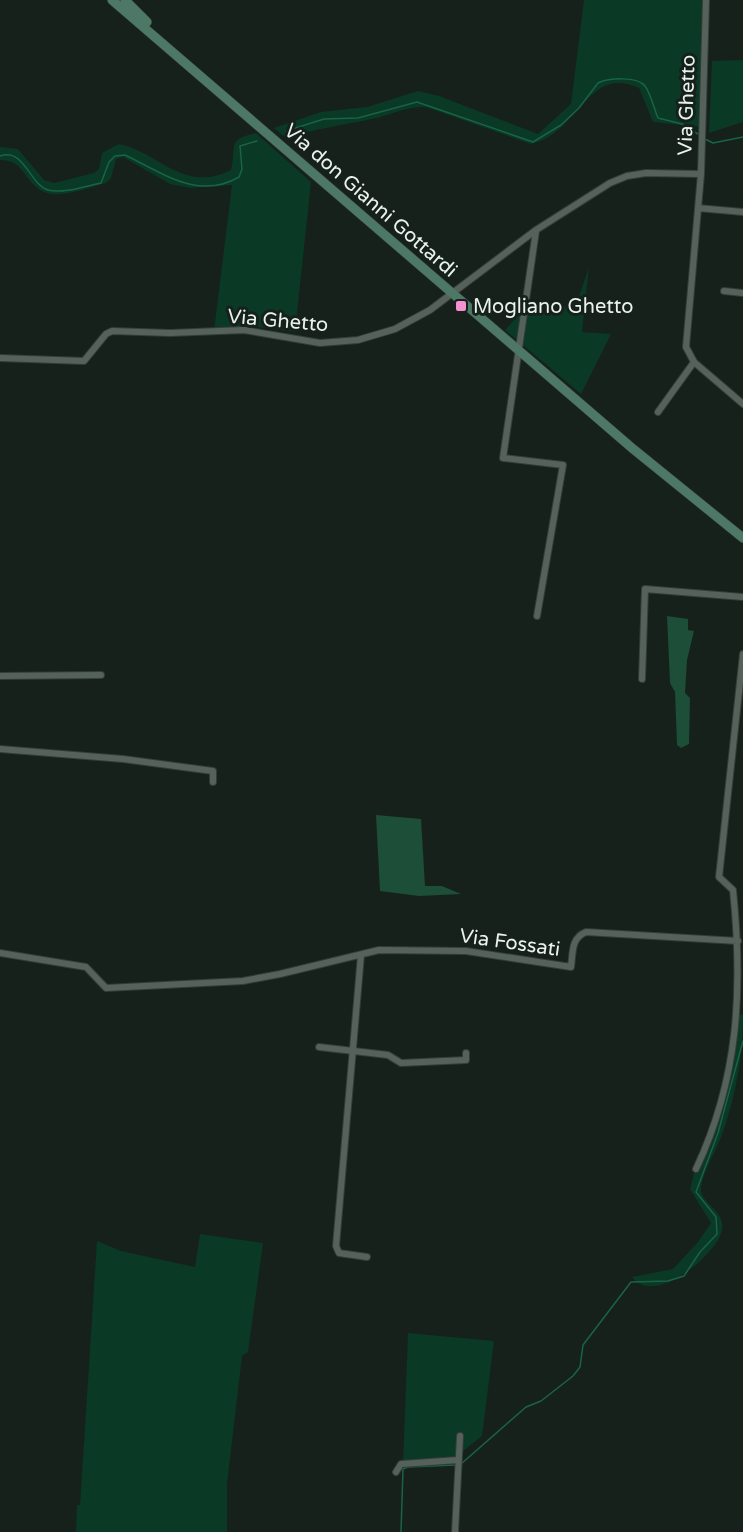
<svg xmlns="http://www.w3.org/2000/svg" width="743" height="1532" font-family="'Varela Round',sans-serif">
<rect width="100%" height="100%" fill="#16211b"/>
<path fill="#0a3926" d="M584 0H706L701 127 653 122 639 88C587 64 580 133 531 144L426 107C407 106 391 115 372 119 343 125 315 129 286 138L274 128 321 112 367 107 418 91 439 96 538 134 571 104Z
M743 60V122L709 133 712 61Z
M256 133 311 182 295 332 257 327 214 331 232 185 190 188 170 184 123 157 116 159 111 178 106 183C89 187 57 201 40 190 24 179 23 160 0 160V147L18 149 44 180 54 183 94 173 99 169 102 153 119 144C159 152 183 194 231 170 237 144 226 140 256 133Z
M589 267 582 332 611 334 581 394 505 330 531 301 575 308Z
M736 1013 743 1015C743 1056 736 1094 723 1132 717 1150 703 1170 701 1188 700 1206 731 1211 720 1236 710 1259 654 1306 632 1277L673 1269 698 1242 711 1223 690 1189 697 1162 722 1102Z
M200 1234 263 1243 248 1352 242 1356 227 1484V1532H76L77 1505H80L97 1241 121 1251 195 1267Z
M408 1333 494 1341 482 1436 458 1455V1461L403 1463Z"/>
<path fill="#1c4e38" d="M667 616 688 619V630L694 631 687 660 685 693 690 698 689 744 681 748 677 745 675 692 670 683Z
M376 815 421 819 425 886H442L461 894 419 896 380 891Z"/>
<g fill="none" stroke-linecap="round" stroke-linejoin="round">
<path stroke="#196446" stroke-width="1.5" d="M286 131 324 119 358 118 417 102 533 142 561 125 579 108 598 83C609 78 637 76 645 86 651 94 654 109 658 118L682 124 698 134
M705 139 713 143 743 137
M0 156C24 147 30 185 48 190 63 194 86 186 101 183L109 162 115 156 125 155C161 172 198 201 239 177L242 169 240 146 257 141
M461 1464 526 1407 541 1401 573 1376 580 1367 583 1345 631 1282 668 1281 684 1276 700 1252 717 1234 716 1217 696 1192 718 1133 743 1041
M401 1532 403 1469 408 1467 456 1465"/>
<defs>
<path id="street" d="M698 208 743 212
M536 231 503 458 563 465 537 616
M724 291 743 293
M0 358 84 361 106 334 112 331 170 333 244 330 320 343 358 340 395 329 430 310 536 230 610 183 627 176 646 173 701 174 706 0
M694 362 686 347 701 174
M658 412 694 362 743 404
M0 676 101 675
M642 679 645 589 743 597
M0 749 123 759 213 771V782
M0 953 86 967 106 988 243 981 280 974 379 950 466 951 571 967C573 952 571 938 586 932L738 941
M361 955 336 1246 339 1253 367 1257
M319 1047 388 1055 401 1063 466 1060V1053
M696 1169C739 1078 743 988 733 890L719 877 743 654
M396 1472 401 1464 458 1460
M455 1532 460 1436"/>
<path id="secondary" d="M112 0 632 448 743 538
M125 0 147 22"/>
</defs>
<use href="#street" stroke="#363d39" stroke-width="8"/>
<use href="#secondary" stroke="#363d39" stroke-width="10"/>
<use href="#street" stroke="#55625b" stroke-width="6"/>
<use href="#secondary" stroke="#4c7865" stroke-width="9"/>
</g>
<rect fill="#f590d1" stroke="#16211b" stroke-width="2" x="455" y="300" width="12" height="12" rx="3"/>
<g text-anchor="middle" stroke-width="6" stroke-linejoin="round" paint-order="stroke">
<g font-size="20" fill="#eaf2ee" stroke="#16211b">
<text transform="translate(686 105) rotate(-88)" y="7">Via Ghetto</text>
<text transform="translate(371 200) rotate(41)" y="7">Via don Gianni Gottardi</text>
<text transform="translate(278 320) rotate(5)" y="7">Via Ghetto</text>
<text transform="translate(510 942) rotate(8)" y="7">Via Fossati</text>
</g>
<g font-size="20" fill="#eaf2ee" stroke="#16211b" text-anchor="start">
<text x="473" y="313">Mogliano Ghetto</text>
</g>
</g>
</svg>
